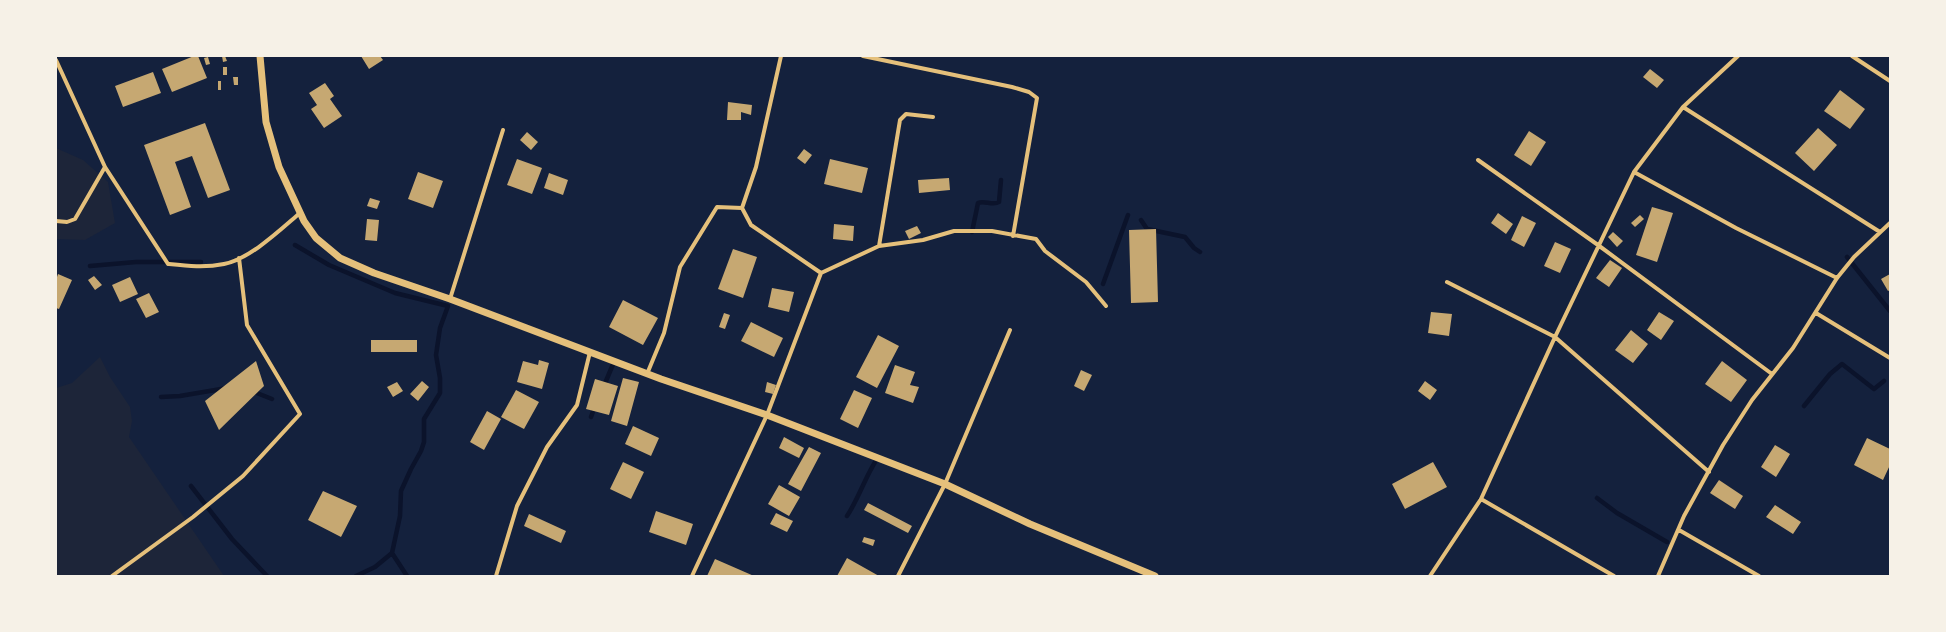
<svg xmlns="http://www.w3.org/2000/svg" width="1946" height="632" font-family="'PT Sans',sans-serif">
<rect width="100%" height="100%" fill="#14213d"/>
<path fill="#1d2539" d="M56 148 83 160 108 182 115 223 85 240 56 239Z
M100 357 110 377 130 407 132 421 129 437 224 576H56V388L72 383Z"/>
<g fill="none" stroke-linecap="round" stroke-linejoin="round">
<path stroke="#0b132b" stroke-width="4.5" d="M1141 220 1147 229 1185 237 1194 248 1200 252
M972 232 978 203C984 200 993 206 999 202L1001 180
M295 245 329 265 395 293 448 306 440 328 436 355 440 378V393L424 419V442L421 451 411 469 401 491 400 516 392 553 375 567 356 576
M1847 257 1890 311
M90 266 136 262H201
M1103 284 1128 215
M603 388 614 362
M252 391 272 399
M161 397 180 396 227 388
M1804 406 1830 374 1842 364 1874 389 1884 381
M591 417 595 406
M191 486 232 539 267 576
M1597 498 1617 513 1667 542
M847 516C859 498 865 477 877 459
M392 553 407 576"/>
</g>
<path fill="#c6a872" d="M194 56H198L207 78 172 92 162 69Z
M222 56H225L227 61 223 62Z
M361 56H380L383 60 369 69Z
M208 57 210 64 206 65 204 58Z
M223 67H227V75H223Z
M1650 69 1664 80 1657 88 1643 77Z
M153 72 161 93 123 107 115 86Z
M233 77H238V85H234Z
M218 81H221V90H218Z
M325 83 334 96 330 99 342 116 324 128 311 109 317 105 309 93Z
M1840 90 1865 109 1850 129 1824 111Z
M728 102 752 105 751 115 741 112V120H727Z
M205 123 230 190 208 198 192 156 175 162 191 207 170 215 144 145Z
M1818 128 1837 145 1814 171 1795 153Z
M1529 131 1546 142 1531 166 1514 155Z
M527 132 538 142 531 150 520 140Z
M804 149 812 155 805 164 797 158Z
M517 159 542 168 532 194 507 185Z
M830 159 868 168 862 193 824 184Z
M418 172 443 181 433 208 408 199Z
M549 173 568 180 563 195 544 188Z
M949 178 950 190 919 193 918 180Z
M370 198 380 201 377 209 367 206Z
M1652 207 1673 213 1657 262 1636 255Z
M1498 213 1513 224 1506 234 1491 223Z
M1640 215 1644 219 1635 227 1631 223Z
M1522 216 1536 223 1524 247 1511 240Z
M367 219 379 220 377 241 365 240Z
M834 224 854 226 853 241 833 239Z
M917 226 921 233 909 239 905 231Z
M1156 229 1158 302 1131 303 1129 230Z
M1613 232 1623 241 1617 247 1608 237Z
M1555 242 1571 249 1560 273 1544 266Z
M733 249 757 257 743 298 718 289Z
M1610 260 1622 268 1609 287 1596 278Z
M58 274 72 280 59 309 56 308V280Z
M1890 274V290L1888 291 1881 279Z
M94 276 102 285 95 290 88 280Z
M130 277 138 294 120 302 112 285Z
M772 288 794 292 789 312 768 307Z
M149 293 159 312 146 318 136 299Z
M623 300 658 318 643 345 609 327Z
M1431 312 1452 314 1449 336 1428 333Z
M1659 312 1674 321 1661 340 1647 330Z
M724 313 730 315 725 329 719 327Z
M751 322 783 338 774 357 741 341Z
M1631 330 1648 344 1633 363 1615 350Z
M878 335 899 346 877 388 856 377Z
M371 340H417V352H371Z
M539 360 549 363 542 389 517 382 523 361 538 365Z
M256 361 264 386 219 430 205 401Z
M1722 361 1747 380 1731 402 1705 384Z
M895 365 915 372 910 385 919 387 913 403 885 393Z
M1081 370 1092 375 1084 391 1074 386Z
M623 378 639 382 627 426 611 421Z
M595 379 618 386 609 415 586 409Z
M422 381 429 387 418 401 410 394Z
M1425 381 1437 390 1430 400 1418 391Z
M397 382 403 391 393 397 387 387Z
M767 382 776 385 773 394 765 392Z
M516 390 539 402 524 429 501 417Z
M854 390 872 398 858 428 840 419Z
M487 411 501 419 484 450 470 442Z
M633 426 659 438 651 456 625 444Z
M784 437 804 448 799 458 779 448Z
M1867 438 1890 449V465L1883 480 1854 465Z
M1775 445 1790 454 1776 477 1761 467Z
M809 447 821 453 801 491 788 484Z
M623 462 644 472 631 499 610 489Z
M1433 462 1447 487 1405 509 1392 484Z
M1719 480 1743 496 1735 509 1710 493Z
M779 485 800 497 789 516 768 504Z
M323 491 357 506 341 537 308 520Z
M868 503 912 526 908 533 864 510Z
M1775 505 1801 522 1793 534 1766 517Z
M656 511 693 524 686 545 649 532Z
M776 513 793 521 787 532 770 524Z
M529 514 566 531 561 543 524 526Z
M864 537 875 540 873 546 862 542Z
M847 558 879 576H837Z
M715 559 754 576H707Z"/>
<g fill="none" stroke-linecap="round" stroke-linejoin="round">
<path stroke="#e5c07b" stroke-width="4" d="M863 56 1012 87 1029 92 1037 98 1013 236
M1852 56 1890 81
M56 60 105 167 168 264C187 266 205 268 224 264 250 259 280 230 300 213
M1683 107 1880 232
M1478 160 1598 245 1772 374
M1634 172 1736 228 1837 278
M742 208 751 225 821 273
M56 221 67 222 75 219 105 167
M879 246 900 120 906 114 933 117
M1447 282 1555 337 1709 472
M450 299 503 130
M1816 313 1890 358
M647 374 664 333 680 267 717 207 742 208 756 167 781 56
M1481 499 1614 576
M1679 530 1759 576
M112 576 193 517 243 476 300 414 247 325 239 258
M496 576 517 506 547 447 577 405 590 352
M692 576 767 415 821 273 879 246 923 240 954 231H992L1036 239 1045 251 1086 282 1106 306
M898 576 945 484 1010 330
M1430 576 1481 499 1555 337 1634 172 1683 107 1738 56
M1658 576 1684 516 1723 445 1752 400 1793 348 1837 278 1854 257 1890 223"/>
<path stroke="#e5c07b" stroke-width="7" d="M260 56 266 122 279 167 304 221 316 238 340 258 374 273 450 299 661 379 767 415 945 484 1030 524 1155 576"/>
</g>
<rect width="1946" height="632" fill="none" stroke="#f6f1e7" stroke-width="114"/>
</svg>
